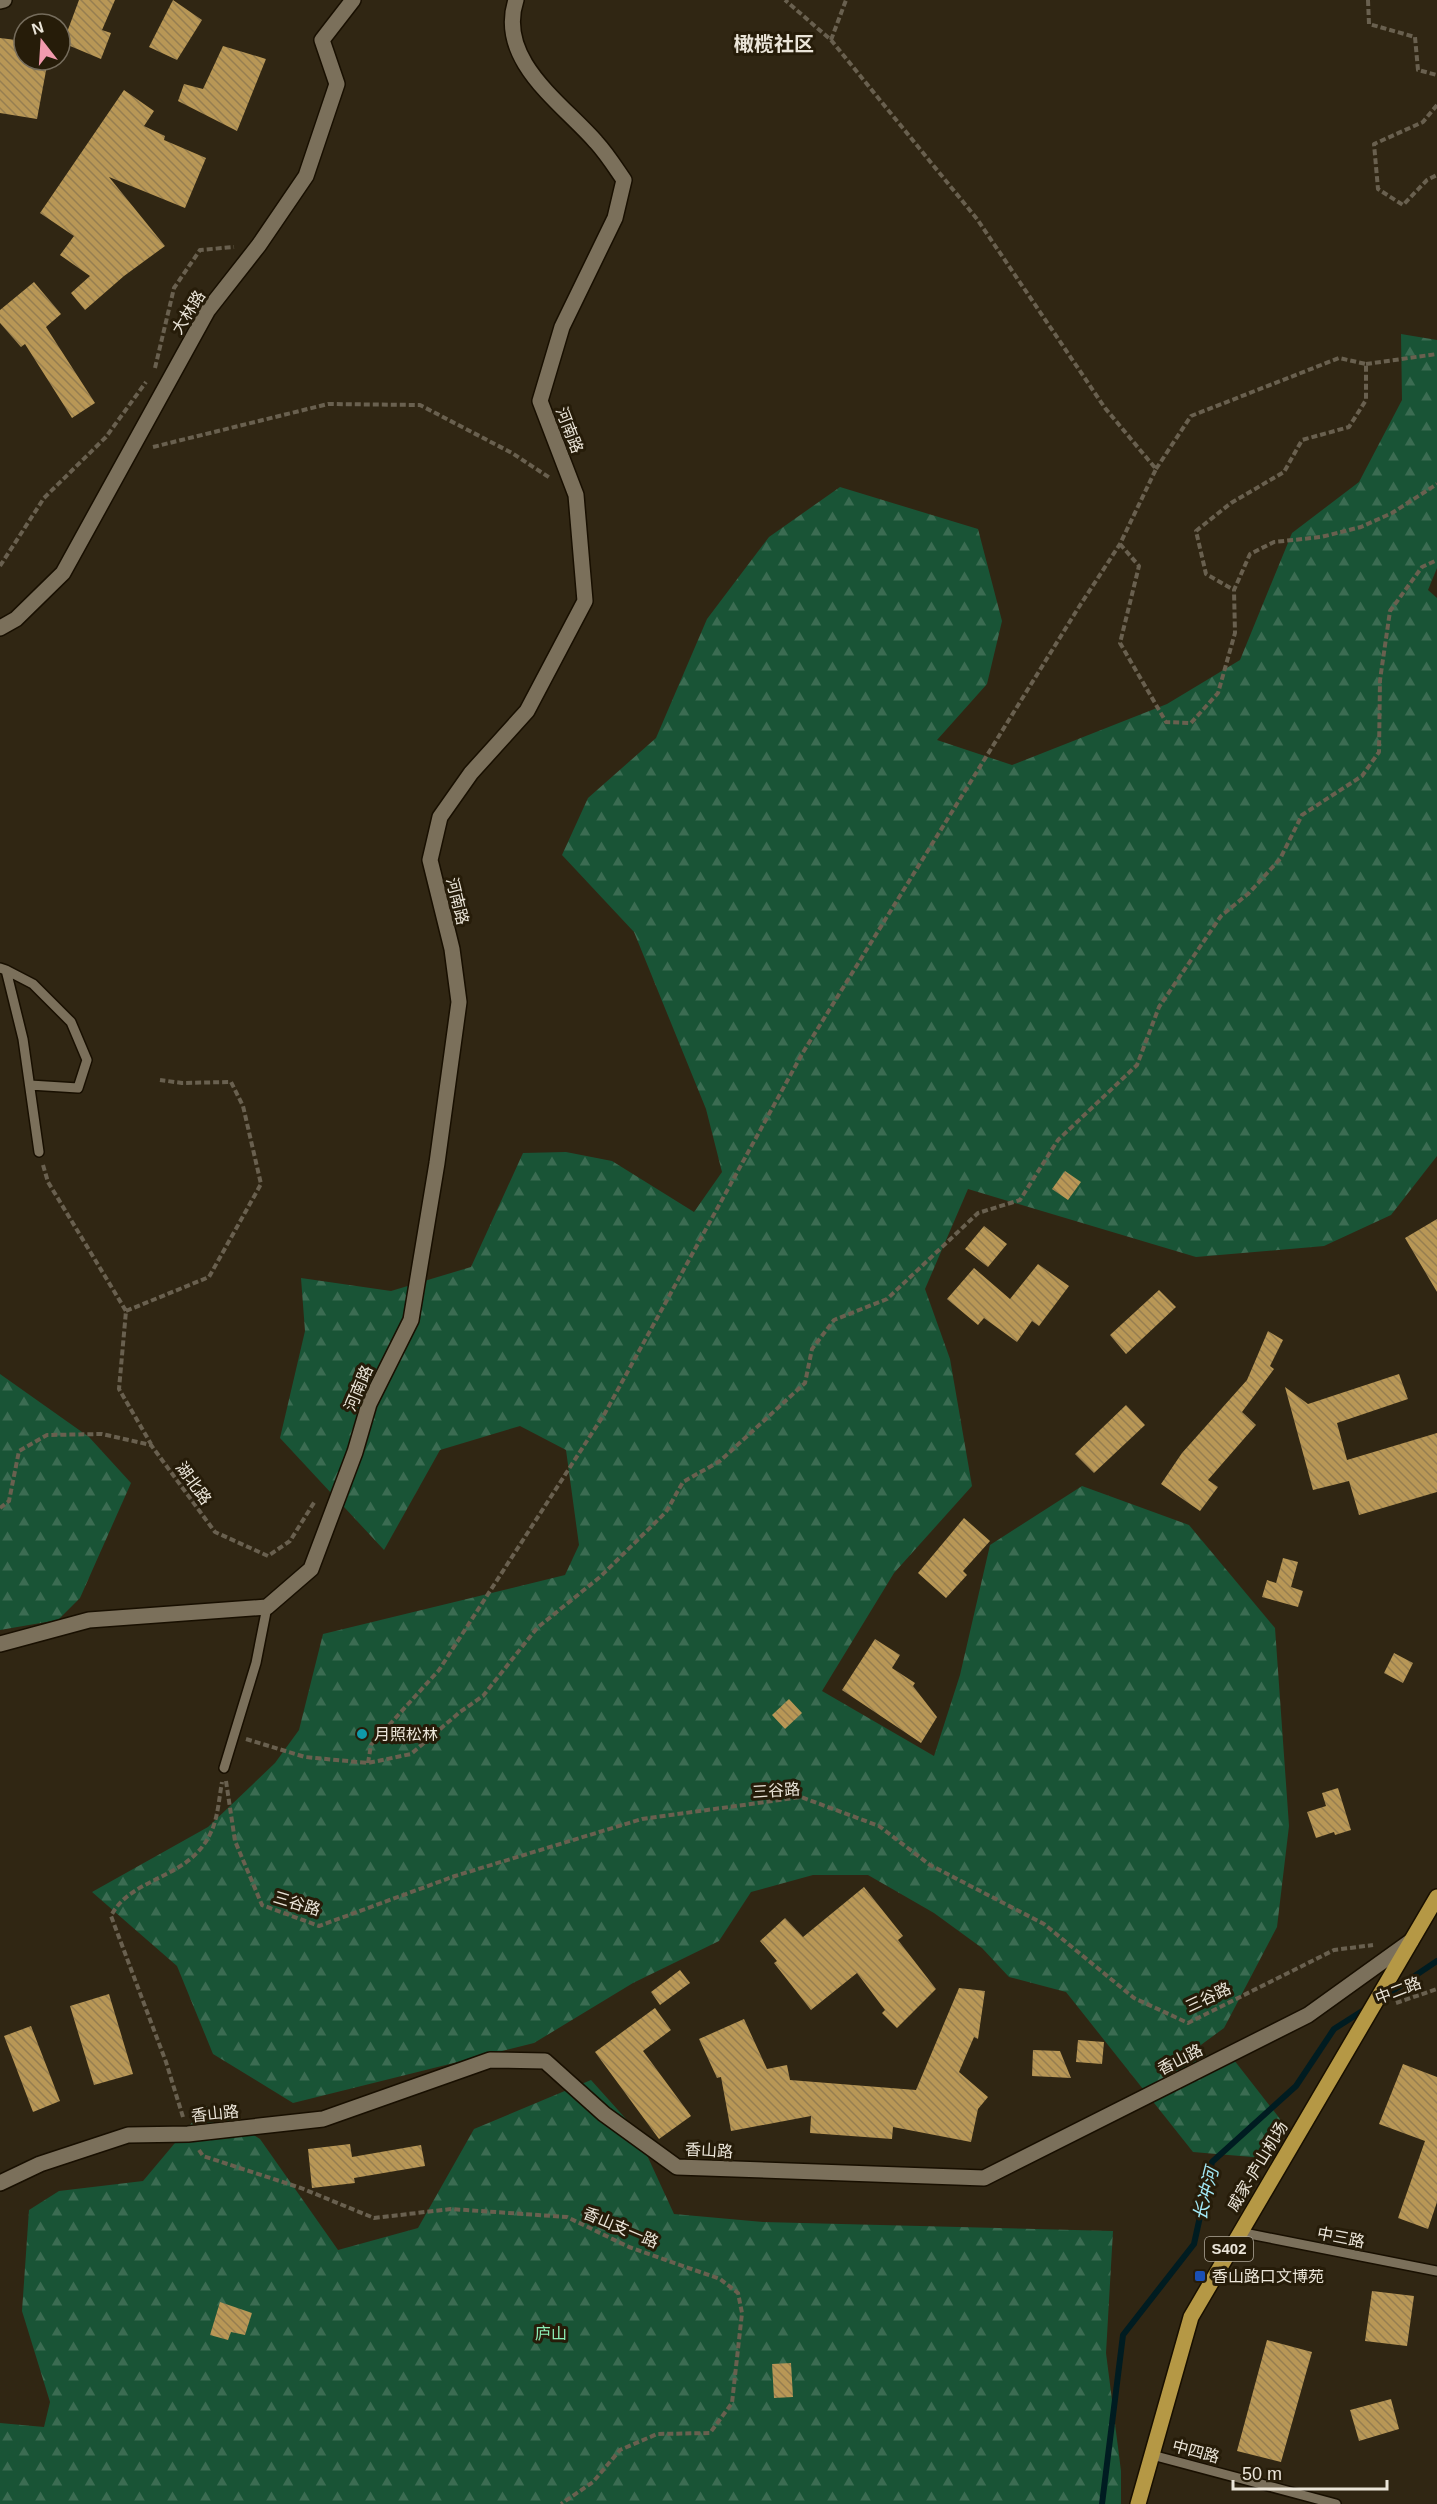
<svg xmlns="http://www.w3.org/2000/svg" width="1437" height="2504" font-family="Arial,'Noto Sans SC',sans-serif">
<defs>
<pattern id="forest-firs" width="22" height="20" patternUnits="userSpaceOnUse" patternTransform="scale(1.5)"><rect width="22" height="20" fill="#195436"/><path d="M5 1l3.5 6h-7zM16 11l3.5 6h-7z" fill="#3b6c52"/></pattern>
<pattern id="building-back-hatch" width="6" height="6" patternUnits="userSpaceOnUse" patternTransform="scale(1.5)"><rect width="6" height="6" fill="#b89756"/><path d="M-1 5l2 2M0 0l6 6M5-1l2 2" fill="none" stroke="#967e50"/></pattern>
</defs>
<rect width="100%" height="100%" fill="#302613"/>
<path fill="url(#forest-firs)" d="M1401 334 1437 340V568L1428 590 1437 598V1156L1391 1215 1324 1246 1196 1257 968 1189 925 1289 950 1359 972 1486 894 1573 822 1691 934 1756 960 1675 990 1545 1082 1486 1189 1525 1275 1628 1289 1826 1277 1927 1224 2028 1190 2053 1234 2060 1284 2124 1264 2158 1193 2152 1066 1992 1009 1977 982 1948 934 1913 868 1875H813L751 1892 719 1941 633 1983 534 2043 293 2103 213 2054 177 1966 92 1892 208 1827 275 1763 299 1730 323 1634 565 1575 579 1545 566 1450 520 1426 440 1450 384 1550 280 1438 305 1331 301 1278 391 1291 471 1267 523 1153 566 1152 612 1161 694 1212 722 1172 706 1109 634 932 562 855 588 798 656 738 707 619 769 537 840 487 978 529 1002 621 987 684 937 740 1012 765 1167 704 1240 660 1292 533 1359 482 1402 400Z
M0 1374 89 1437 131 1483 80 1598 58 1620 0 1630Z
M591 2080 635 2129 674 2214 763 2222 1113 2231 1106 2353 1121 2471V2504H0V2423L44 2427 50 2402 22 2311 29 2210 59 2191 143 2181 206 2106 260 2139 338 2250 418 2228 474 2129Z"/>
<g fill="none" stroke-linecap="round" stroke-linejoin="round">
<path stroke="#001c21" stroke-width="6" d="M1385 1996 1437 1961
M1102 2504 1123 2335 1194 2244 1212 2162 1296 2086 1334 2029 1367 2008"/>
</g>
<path fill="url(#building-back-hatch)" d="M79 0H115L102 30 111 33 101 59 63 43Z
M173 0 202 20 177 60 149 47Z
M0 38 24 41V60H48L37 119 0 113Z
M223 46 266 59 237 131 178 101 184 84 203 89Z
M124 90 154 111 144 126 165 136 164 140 206 158 185 208 109 177 165 246 124 276 85 310 71 293 90 276 60 255 74 236 40 213Z
M34 282 61 314 46 327 95 403 72 418 25 344 21 347 0 323V310Z
M1065 1171 1081 1182 1068 1200 1052 1189Z
M1437 1219V1292L1405 1238Z
M984 1226 1007 1244 988 1267 965 1249Z
M1038 1264 1069 1286 1039 1326 1032 1321 1017 1342 984 1318 978 1325 947 1299 974 1268 1010 1299Z
M1159 1290 1176 1307 1126 1354 1110 1335Z
M1268 1331 1283 1340 1270 1366 1274 1369 1242 1412 1256 1425 1208 1480 1218 1487 1200 1511 1161 1484 1182 1453 1247 1380Z
M1399 1374 1408 1399 1337 1423 1347 1460 1437 1433V1492L1359 1515 1349 1481 1313 1490 1285 1387 1308 1404Z
M1126 1405 1145 1425 1094 1473 1075 1454Z
M964 1518 990 1541 963 1571 967 1575 946 1598 918 1573Z
M1283 1558 1298 1562 1291 1587 1303 1591 1298 1607 1262 1597 1267 1580 1276 1583Z
M875 1639 900 1655 892 1668 915 1683 913 1686 937 1717 921 1743 842 1690Z
M1394 1653 1413 1663 1403 1683 1384 1673Z
M789 1699 802 1713 785 1729 772 1715Z
M1338 1788 1351 1830 1335 1835 1334 1832 1316 1838 1307 1812 1326 1806 1322 1793Z
M864 1887 903 1936 898 1940 936 1989 897 2028 882 2013 885 2010 857 1973 811 2010 774 1963 777 1961 760 1941 785 1918 803 1937Z
M680 1970 690 1983 660 2005 651 1992Z
M959 1988 985 1991 978 2039 974 2037 959 2072 988 2097 978 2109 971 2142 893 2127 892 2139 810 2133 811 2116 731 2131 721 2077 717 2078 699 2039 744 2019 767 2069 787 2065 790 2080 916 2090Z
M109 1994 133 2074 94 2085 70 2006Z
M655 2008 671 2030 643 2051 691 2116 659 2139 595 2052Z
M31 2026 60 2101 33 2112 4 2036Z
M1078 2040 1104 2042 1102 2064 1076 2062Z
M1033 2050 1060 2051 1071 2078 1032 2076Z
M1403 2064 1437 2077V2202L1428 2229 1398 2218 1425 2141 1379 2124Z
M350 2144 352 2157 421 2145 425 2166 354 2178 355 2183 312 2188 308 2149Z
M1372 2291 1414 2296 1407 2346 1365 2341Z
M220 2302 252 2313 245 2335 231 2332 228 2340 210 2335Z
M1267 2340 1312 2352 1281 2462 1237 2451Z
M791 2363 793 2397 774 2398 772 2364Z
M1391 2399 1399 2429 1359 2441 1350 2410Z"/>
<g fill="none" stroke-linecap="round" stroke-linejoin="round">
<defs>
<path id="service" d="M0 968 6 970 23 1039 39 1152
M6 970 33 984 71 1022 87 1060 78 1088 30 1085
M224 1768 256 1663 267 1607
M1239 2232 1437 2271
M1152 2455 1336 2504"/>
<path id="minor" d="M0 628 16 619 63 573 208 310 259 245 306 176 337 84 322 40 353 0
M0 1644 89 1620 267 1607 311 1569 355 1452 369 1404 411 1320 437 1163 459 1002 452 949 430 860 440 817 471 773 527 711 585 601 576 495 540 401 562 327 615 218 624 180C615 167 607 154 596 142 562 103 496 60 516 0
M0 2183 40 2164 128 2135 188 2134 323 2119 490 2060 545 2061 604 2114 677 2167 984 2178 1308 2015 1411 1941"/>
<path id="secondary" d="M0 1 4 0"/>
<path id="primary" d="M1138 2504 1191 2317 1437 1897"/>
</defs>
<use href="#service" stroke="#180f00" stroke-width="12"/>
<use href="#minor" stroke="#180f00" stroke-width="18"/>
<use href="#secondary" stroke="#180f00" stroke-width="18"/>
<use href="#primary" stroke="#180f00" stroke-width="18"/>
<path stroke="#69604f" stroke-width="4" stroke-dasharray="6 3" stroke-linecap="butt" d="M1368 0 1369 24 1415 37 1418 70 1437 75
M831 40 846 0
M1437 105 1423 122 1374 144 1378 189 1403 205 1427 180 1437 175
M1366 364 1437 354
M155 368 174 288 200 250 234 247
M153 447 328 404 420 405 512 453 550 478
M1156 469 1191 416 1339 358 1366 364V400L1349 427 1302 440 1284 472 1231 503 1196 531 1206 574 1234 590
M1120 544 1139 566 1120 643 1166 722 1191 723 1218 693 1235 633 1234 590 1250 554 1274 542 1321 537 1361 527 1392 513 1437 484
M0 566 44 498 106 437 146 382
M43 1165 48 1182 126 1311 119 1389 151 1444
M126 1311 209 1277 261 1184 243 1106 231 1082 182 1083 160 1080
M0 1508 9 1501 19 1451 47 1435 102 1434 151 1445 215 1532 268 1556 290 1541 315 1501
M246 1739 305 1757 368 1763 411 1754 460 1712 483 1696 537 1628 600 1577 666 1512 683 1482 720 1461 805 1383 812 1349 834 1320 887 1299 978 1213 1020 1200 1058 1140 1137 1065 1159 1007 1221 916 1249 893 1280 859 1302 815 1362 776 1379 752 1380 680 1390 611 1422 567 1437 560
M368 1763 371 1745 439 1670 605 1413 802 1054 1077 610 1120 544 1156 469 1105 408 977 219 831 40 785 0
M226 1781 235 1841 262 1905 319 1926 455 1876 642 1819 801 1797 879 1826 930 1865 1044 1924 1134 1998 1188 2023 1334 1950 1373 1945
M1396 2003 1437 1989
M183 2117 166 2062 111 1916C131 1876 190 1880 211 1832 218 1818 219 1798 222 1782
M199 2150 203 2156 301 2188 374 2218 451 2209 567 2217 629 2247 720 2279 738 2293 742 2313 732 2403 710 2433 657 2434 620 2450 593 2482 561 2504"/>
<use href="#service" stroke="#7b705b" stroke-width="9"/>
<use href="#minor" stroke="#7b705b" stroke-width="15"/>
<use href="#secondary" stroke="#7b705b" stroke-width="15"/>
<use href="#primary" stroke="#b59845" stroke-width="15"/>
</g>
<circle fill="#0f9aa8" stroke="#261c09" stroke-width="2" cx="362" cy="1734" r="6"/>
<rect fill="#1a4fb4" stroke="#261c09" stroke-width="2" x="1194" y="2270" width="12" height="12" rx="3"/>
<g text-anchor="middle" stroke-width="6" stroke-linejoin="round" paint-order="stroke">
<rect fill="#261c09" stroke="#b0a99b" stroke-width="1.5" x="1205" y="2237" width="48" height="24" rx="4.5"/>
<g font-size="15" font-weight="bold" fill="#ebe5d9">
<text x="1229" y="2254">S402</text>
</g>
<g font-size="16" fill="#ebe5d9" stroke="#261c09">
<text transform="translate(188 312) rotate(-58)" y="6">大林路</text>
<text transform="translate(570 430) rotate(69)" y="6">河南路</text>
<text transform="translate(458 901) rotate(76)" y="6">河南路</text>
<text transform="translate(358 1388) rotate(-67)" y="6">河南路</text>
<text transform="translate(194 1483) rotate(54)" y="6">湖北路</text>
<text transform="translate(776 1790) rotate(-4)" y="6">三谷路</text>
<text transform="translate(297 1903) rotate(17)" y="6">三谷路</text>
<text transform="translate(1398 1990) rotate(-21)" y="6">中二路</text>
<text transform="translate(1208 1997) rotate(-25)" y="6">三谷路</text>
<text transform="translate(1180 2059) rotate(-27)" y="6">香山路</text>
<text transform="translate(215 2113) rotate(-6)" y="6">香山路</text>
<text transform="translate(709 2150) rotate(3)" y="6">香山路</text>
<text transform="translate(1257 2166) rotate(-59)" y="6">威家-庐山机场</text>
<text transform="translate(621 2227) rotate(23)" y="6">香山支一路</text>
<text transform="translate(1341 2237) rotate(11)" y="6">中三路</text>
<text transform="translate(1196 2451) rotate(15)" y="6">中四路</text>
</g>
<g font-size="16" fill="#ebe5d9" stroke="#261c09" text-anchor="start">
<text x="374" y="1740">月照松林</text>
<text x="1212" y="2282">香山路口文博苑</text>
</g>
<g font-size="16" fill="#8deeb6" stroke="#261c09">
<text x="551" y="2339">庐山</text>
</g>
<g font-size="18" font-style="italic" fill="#a3eaf7" stroke="#261c09">
<text transform="translate(1206 2194) rotate(-76)" y="6">长冲河</text>
</g>
<g font-size="20" font-weight="bold" fill="#ebe5d9" stroke="#261c09">
<text x="774" y="51">橄榄社区</text>
</g>
</g>
<g transform="translate(42 42) rotate(343)"><circle r="28" fill="#261c09" stroke="#756c5c" stroke-width="1.5"/>
<path d="M0-4.5L10 22L0 15L-10 22Z" fill="#f29aae"/>
<text y="-9" font-size="16" font-weight="bold" text-anchor="middle" fill="#ebe5d9">N</text>
</g>
<path d="M1233 2480v9h154v-9" fill="none" stroke="#ebe5d9" stroke-width="3"/>
<text x="1242" y="2480" font-size="18" fill="#ebe5d9" stroke="#261c09" stroke-width="4.5" paint-order="stroke">50 m</text>
</svg>
